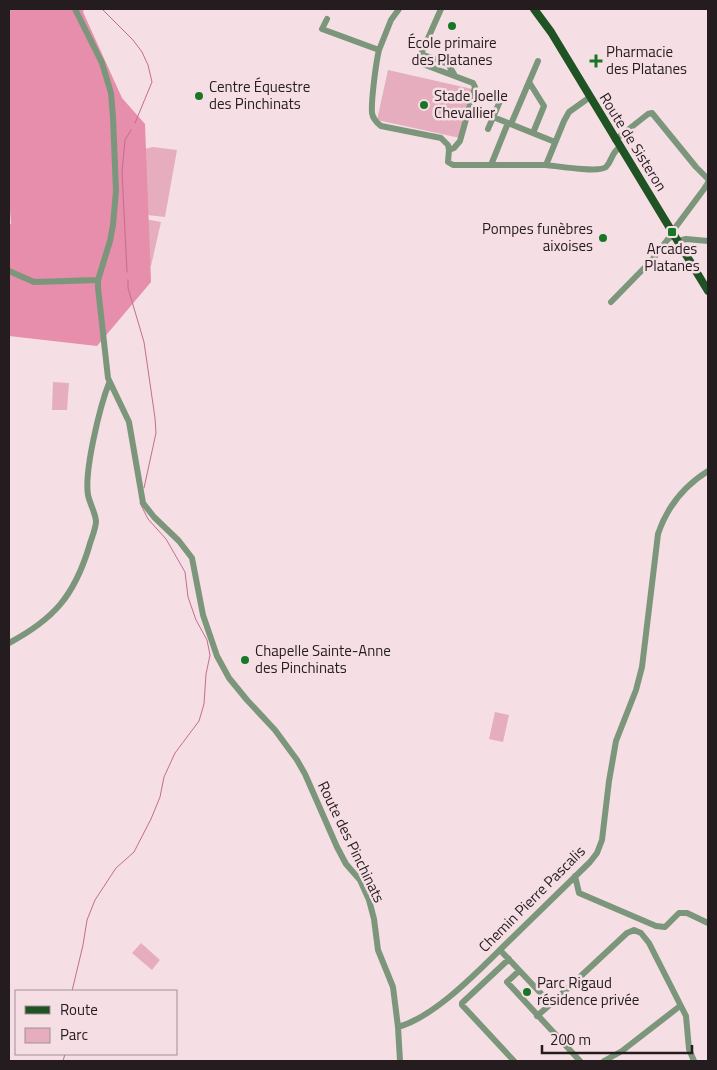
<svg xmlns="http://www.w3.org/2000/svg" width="717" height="1070" font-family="'Titillium Web',sans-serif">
<rect width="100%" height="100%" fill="#f5dfe5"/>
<path fill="#e6adbe" d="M388 70 472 89 460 138 377 120Z
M153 147 177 150 165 217 139 214 140 150Z
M140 218 161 222 151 266 146 268Z
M53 382 69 383 67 410H52Z
M495 712 509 715 503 742 489 739Z
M141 943 160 960 152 970 132 953Z"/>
<path fill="#e68eab" d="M9 9H84L83 12 122 98 145 124 151 282 97 346 9 336V224H11L9 194Z"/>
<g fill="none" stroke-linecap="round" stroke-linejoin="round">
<path stroke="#c36e8b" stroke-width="1" d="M102 9 133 40 142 52 148 65 152 82 135 123
M127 272 122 172 125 140 131 130
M128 280V288L144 342 155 418 156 433 144 488
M72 991 83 945 87 920 95 900 116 868 134 852 151 819 160 797 164 777 175 753 199 721 204 704 206 674 210 655 207 640 196 620 188 597 185 572 166 539 148 519 140 503
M63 1061 65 1054"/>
<path stroke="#7b967b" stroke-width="6" d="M75 9 102 63 111 93 113 117 116 191 113 225 110 241 98 280V288L108 378 129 422 143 503 154 517 179 541 192 558 203 615 217 656 229 678 247 700 275 730 297 760 305 774 337 847 346 864 360 880 369 900 374 919 378 950 393 987 398 1027 400 1061
M441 9 421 54 420 63 473 83 475 87 460 141 454 148 449 150 448 162 453 165H546L564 121 569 112 590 97
M327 19 322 29 379 50C376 62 371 101 372 113 373 119 377 123 381 126L441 138 448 145 449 150
M379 50 391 20 399 9
M421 54 448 64 454 74
M529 82 544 106 533 133
M493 117 555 142
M511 124 538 61
M488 129 503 94
M615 140 648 114 652 113 696 167 708 179
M491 165 508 123
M546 165C557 166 599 173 606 167 612 161 611 153 620 147
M672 232 704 189 708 183V179
M678 241 686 239 708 241
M9 271 34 282 98 280
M611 302 652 260 668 239 674 235
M9 643C54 619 74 596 89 547 91 539 96 529 96 521 95 512 90 504 88 495 84 471 100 406 109 383
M575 876 579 893 656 926 665 927 679 913H687L708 923
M500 950 549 1002H553L627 933 634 930 641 933 649 943 686 1016 689 1049 694 1061
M509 959 462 1003V1005L514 1061
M519 971 507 982 580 1061
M537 1016 553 1002
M398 1027C437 1016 481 968 510 940 537 914 563 888 590 862L597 853 602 840 609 781 616 741 636 690 642 667 658 534C667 507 684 486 708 471
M604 1061 622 1051 680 1006"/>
<path stroke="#1f5324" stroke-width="8" d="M534 9 551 32 708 291"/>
</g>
<g fill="#177727" stroke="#f5dfe5" stroke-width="2">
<circle cx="452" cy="26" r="5"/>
<path d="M593.5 53.5h5v5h5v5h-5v5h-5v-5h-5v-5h5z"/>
<circle cx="199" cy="96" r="5"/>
<circle cx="424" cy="105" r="5"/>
<rect x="667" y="227" width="10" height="10" rx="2.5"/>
<circle cx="603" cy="238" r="5"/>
<circle cx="245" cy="660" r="5"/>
<circle cx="527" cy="992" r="5"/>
</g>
<g text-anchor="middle" stroke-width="5" stroke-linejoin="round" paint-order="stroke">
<g font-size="15" fill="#241c1e" stroke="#f5dfe5" text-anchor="start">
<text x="452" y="48" text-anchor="middle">École primaire<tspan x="452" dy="17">des Platanes</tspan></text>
<text x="606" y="57">Pharmacie<tspan x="606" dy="17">des Platanes</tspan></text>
<text x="209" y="92">Centre Équestre<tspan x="209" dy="17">des Pinchinats</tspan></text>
<text x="434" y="101">Stade Joelle<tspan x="434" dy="17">Chevallier</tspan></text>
<text x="593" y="234" text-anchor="end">Pompes funèbres<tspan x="593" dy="17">aixoises</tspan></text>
<text x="672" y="254" text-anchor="middle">Arcades<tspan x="672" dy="17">Platanes</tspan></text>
<text x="255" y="656">Chapelle Sainte-Anne<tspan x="255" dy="17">des Pinchinats</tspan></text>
<text x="537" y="988">Parc Rigaud<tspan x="537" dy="17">résidence privée</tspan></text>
</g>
<g font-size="15" fill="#241c1e" stroke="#f5dfe5">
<text transform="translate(633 142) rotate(58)" y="5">Route de Sisteron</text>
<text transform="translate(351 842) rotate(64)" y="5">Route des Pinchinats</text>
<text transform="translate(532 899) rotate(-45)" y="5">Chemin Pierre Pascalis</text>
</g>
</g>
<rect width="717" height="1070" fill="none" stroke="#241c1e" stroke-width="20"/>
<rect x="15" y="990" width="162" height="65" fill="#f5dfe5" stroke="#a19195"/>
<rect x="25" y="1006" width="25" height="8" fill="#1f5324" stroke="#a19195"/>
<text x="60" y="1015" font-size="15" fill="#241c1e">Route</text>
<rect x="25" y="1028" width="25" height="15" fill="#e6adbe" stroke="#a19195"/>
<text x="60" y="1040" font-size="15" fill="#241c1e">Parc</text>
<path d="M542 1045v8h150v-8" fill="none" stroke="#241c1e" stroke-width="2.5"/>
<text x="550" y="1045" font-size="15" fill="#241c1e" stroke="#f5dfe5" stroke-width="4" paint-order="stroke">200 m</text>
</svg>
